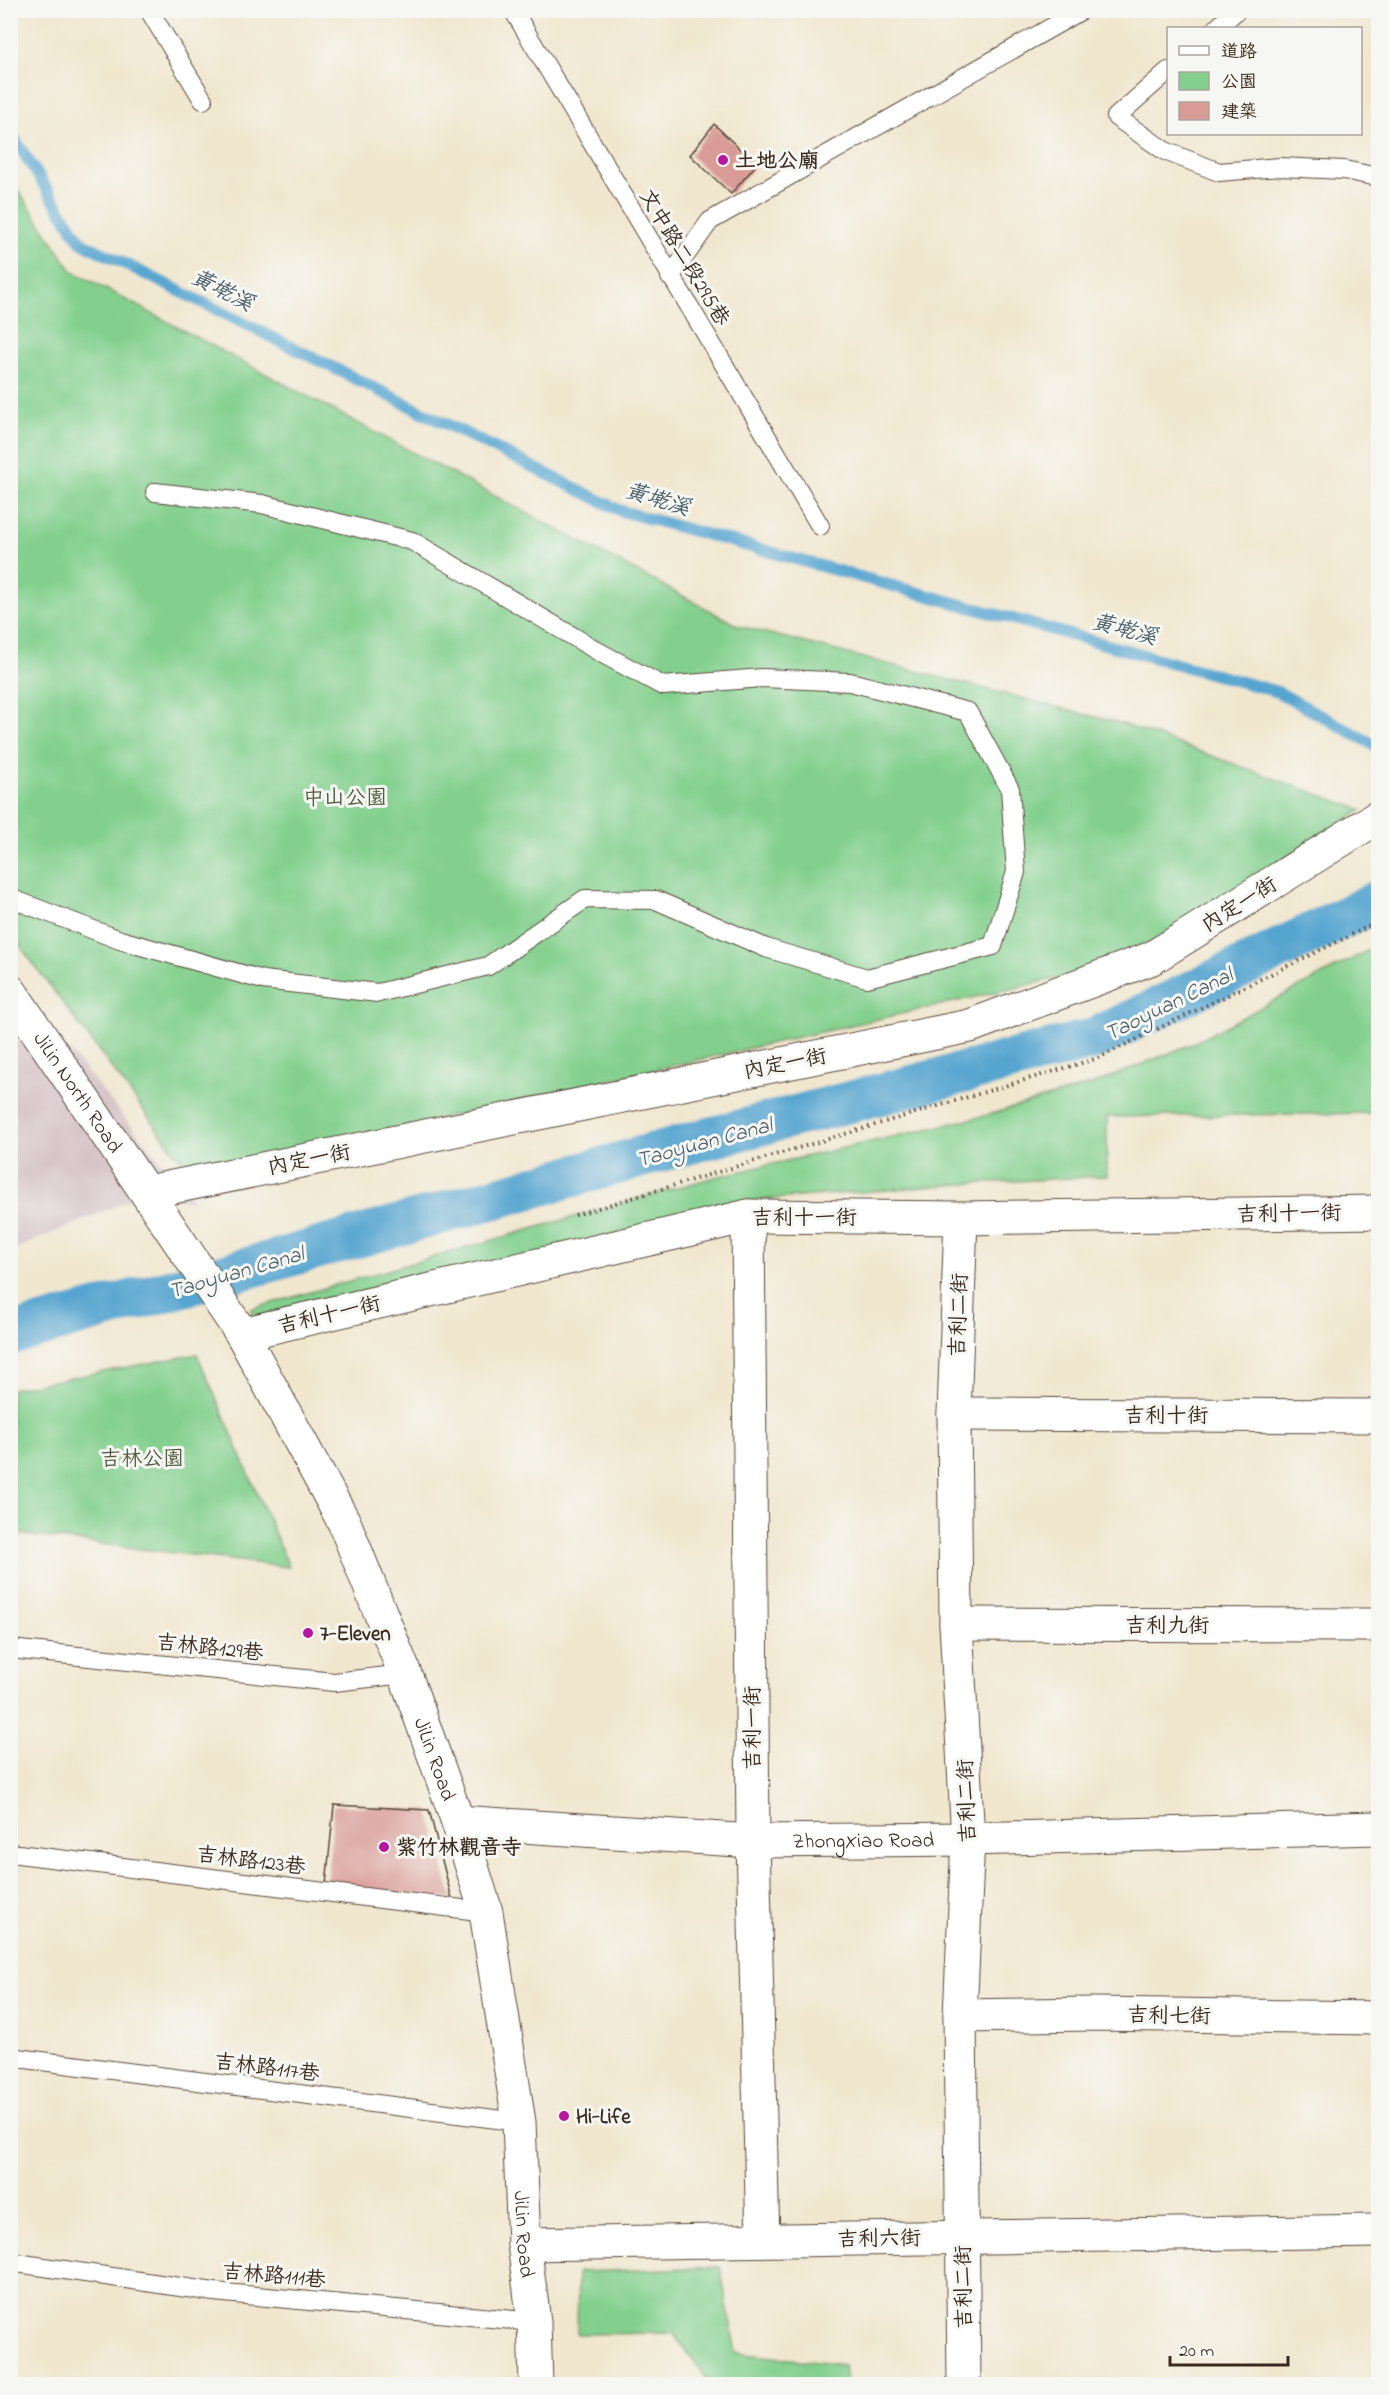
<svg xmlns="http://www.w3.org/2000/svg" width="1389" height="2395" font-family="'Indie Flower','LXGW WenKai TC',sans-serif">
<rect width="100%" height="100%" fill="#f6f6f2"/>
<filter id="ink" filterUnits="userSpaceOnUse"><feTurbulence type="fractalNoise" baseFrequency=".0167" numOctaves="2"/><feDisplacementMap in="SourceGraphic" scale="12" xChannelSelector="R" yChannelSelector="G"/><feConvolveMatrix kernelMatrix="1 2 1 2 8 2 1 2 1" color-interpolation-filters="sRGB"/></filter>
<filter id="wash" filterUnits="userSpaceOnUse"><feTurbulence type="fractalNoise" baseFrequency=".008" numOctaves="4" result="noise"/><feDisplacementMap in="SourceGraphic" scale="24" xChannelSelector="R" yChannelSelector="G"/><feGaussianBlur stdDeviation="1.35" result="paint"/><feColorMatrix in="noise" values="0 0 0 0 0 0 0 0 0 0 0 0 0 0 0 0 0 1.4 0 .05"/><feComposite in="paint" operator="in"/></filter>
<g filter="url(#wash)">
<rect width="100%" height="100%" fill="#f1e7cf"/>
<path fill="#d2bec4" d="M10 979 194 1202 148 1192 11 1251Z"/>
<path fill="#83d08e" stroke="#5f7d56" stroke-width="1.5" d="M10 178 72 271 739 626 1123 724 1362 810 1116 965 192 1175 11 934Z
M1378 945V1113L1107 1117V1176L962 1184 724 1203 264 1337 251 1309 711 1178 984 1116 1091 1085 1194 1043Z
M197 1354 289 1567 11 1533V1389Z
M720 2267 736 2353 844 2365 846 2384H711L673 2333 577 2334 578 2272Z"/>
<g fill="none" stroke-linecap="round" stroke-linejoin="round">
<path stroke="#56a5d0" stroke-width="12" d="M10 132 81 242 621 511 1278 692 1378 747"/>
<path stroke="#56a5d0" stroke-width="42" d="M10 1335 694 1142 1094 1039 1378 901"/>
</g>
<g id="blocks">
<path fill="#d99b96" d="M714 124 756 165 731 194 690 155Z
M334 1805 429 1810 452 1899 326 1885Z"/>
</g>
</g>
<g filter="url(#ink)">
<use href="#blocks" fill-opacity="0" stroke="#564639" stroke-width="1.5"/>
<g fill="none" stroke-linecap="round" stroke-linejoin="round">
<defs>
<path id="lane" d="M149 10 203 100
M513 10 820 526
M1217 28 1237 10
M1168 71 1116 117 1165 151 1219 172 1280 167 1344 170 1378 177
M670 277 710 221 1082 10
M10 898 120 940 263 980 378 993 488 966 585 899 656 900 766 948 867 978 993 946 1016 872 1010 789 968 712 850 682 762 678 663 686 601 653 412 541 262 504 155 492
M10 1649 334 1682 405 1674
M10 1853 486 1912
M10 2057 519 2122
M10 2262 214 2292 534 2322"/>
<g id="street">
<path id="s1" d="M10 991 242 1334 344 1522 405 1674 458 1822 486 1912 519 2122 524 2244 534 2322 536 2384"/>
<path d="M148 1192 970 1026 1152 958 1378 817"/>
<path d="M748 1216 753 1841 763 2240"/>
<path d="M961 1218 954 1414 956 1624 968 1839 960 2016 964 2384"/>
<path d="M242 1334 748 1216 961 1218 1378 1212"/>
<path d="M954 1414 1378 1416"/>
<path d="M956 1624 1378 1625"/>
<path id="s2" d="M458 1822 753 1841 968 1839 1378 1828"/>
<path d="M960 2016 1093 2014 1378 2018"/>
<path d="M524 2244 1378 2231"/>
</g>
</defs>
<use href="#lane" stroke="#564639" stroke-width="20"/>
<use href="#street" stroke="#564639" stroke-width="35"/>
<path stroke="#564639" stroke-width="4" stroke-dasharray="1.5 4.5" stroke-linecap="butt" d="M575 1215 1098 1058 1378 922"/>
<use href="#lane" stroke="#fff" stroke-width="18"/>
<use href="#street" stroke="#fff" stroke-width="33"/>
</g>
</g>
<g fill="#b5179e" stroke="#f6f6f2" stroke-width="2">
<circle cx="723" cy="160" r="6"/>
<circle cx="308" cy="1633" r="6"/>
<circle cx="384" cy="1847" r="6"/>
<circle cx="564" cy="2116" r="6"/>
</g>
<g text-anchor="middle" stroke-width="6" stroke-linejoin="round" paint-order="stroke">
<g font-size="21" font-weight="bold" fill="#3b2a1e" stroke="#f6f6f2" text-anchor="start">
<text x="735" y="167">土地公廟</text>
<text x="320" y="1640">7-Eleven</text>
<text x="396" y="1854">紫竹林觀音寺</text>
<text x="576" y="2123">Hi-Life</text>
</g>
<g font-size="21" fill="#3b2a1e" stroke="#f6f6f2">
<text transform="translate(685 257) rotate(59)" y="7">文中路二段295巷</text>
<text transform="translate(1239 904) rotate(-32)" y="7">內定一街</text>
<text transform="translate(785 1063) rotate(-11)" y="7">內定一街</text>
<text dy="7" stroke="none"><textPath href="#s1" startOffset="122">JiLin North Road</textPath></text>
<text transform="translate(309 1159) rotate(-11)" y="7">內定一街</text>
<text transform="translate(1289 1213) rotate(-1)" y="7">吉利十一街</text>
<text x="804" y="1224">吉利十一街</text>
<text transform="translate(329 1314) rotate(-13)" y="7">吉利十一街</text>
<text transform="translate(958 1315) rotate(-88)" y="7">吉利二街</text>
<text x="1166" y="1422">吉利十街</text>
<text x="1167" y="1632">吉利九街</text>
<text transform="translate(210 1647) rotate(6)" y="7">吉林路129巷</text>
<text transform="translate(752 1728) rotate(-90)" y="7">吉利一街</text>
<text dy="7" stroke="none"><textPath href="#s1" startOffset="882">JiLin Road</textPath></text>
<text transform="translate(966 1801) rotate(-92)" y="7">吉利二街</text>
<text dy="7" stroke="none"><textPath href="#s2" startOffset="406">ZhongXiao Road</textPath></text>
<text transform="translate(251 1860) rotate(7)" y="7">吉林路123巷</text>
<text transform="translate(1169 2015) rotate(1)" y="7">吉利七街</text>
<text transform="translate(267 2067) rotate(7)" y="7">吉林路117巷</text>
<text dy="7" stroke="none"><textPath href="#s1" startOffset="1368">JiLin Road</textPath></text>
<text transform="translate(879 2238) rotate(-1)" y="7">吉利六街</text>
<text transform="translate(274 2275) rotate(5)" y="7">吉林路111巷</text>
<text transform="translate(963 2287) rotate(-91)" y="7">吉利二街</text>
</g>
<g font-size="21" fill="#515c40" stroke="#f6f6f2">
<text x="345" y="804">中山公園</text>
<text x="142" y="1465">吉林公園</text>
</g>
<g font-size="22" font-style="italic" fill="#465b65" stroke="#f6f6f2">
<text transform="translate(223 289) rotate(27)" y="8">黃墘溪</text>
<text transform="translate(658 498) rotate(17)" y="8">黃墘溪</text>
<text transform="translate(1125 628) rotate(15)" y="8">黃墘溪</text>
<text transform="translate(1168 1003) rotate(-26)" y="8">Taoyuan Canal</text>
<text transform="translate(704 1141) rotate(-15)" y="8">Taoyuan Canal</text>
<text transform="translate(236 1271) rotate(-16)" y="8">Taoyuan Canal</text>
</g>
</g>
<rect width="1389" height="2395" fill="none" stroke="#f6f6f2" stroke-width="36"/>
<rect x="1167" y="27" width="195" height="108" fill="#f6f6f2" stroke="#aba49d" stroke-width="1.5"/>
<rect x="1179" y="46" width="30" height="9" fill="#ffffff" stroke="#aba49d" stroke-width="1.5"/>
<text x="1221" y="57" font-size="18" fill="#3b2a1e">道路</text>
<rect x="1179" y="72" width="30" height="18" fill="#83d08e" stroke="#aba49d" stroke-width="1.5"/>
<text x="1221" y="87" font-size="18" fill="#3b2a1e">公園</text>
<rect x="1179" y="102" width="30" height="18" fill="#d99b96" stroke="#aba49d" stroke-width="1.5"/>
<text x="1221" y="117" font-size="18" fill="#3b2a1e">建築</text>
<path d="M1170 2356v9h118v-9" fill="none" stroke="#3b2a1e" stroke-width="3"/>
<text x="1179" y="2356" font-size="18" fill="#3b2a1e" stroke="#f6f6f2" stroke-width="4.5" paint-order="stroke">20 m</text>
</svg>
